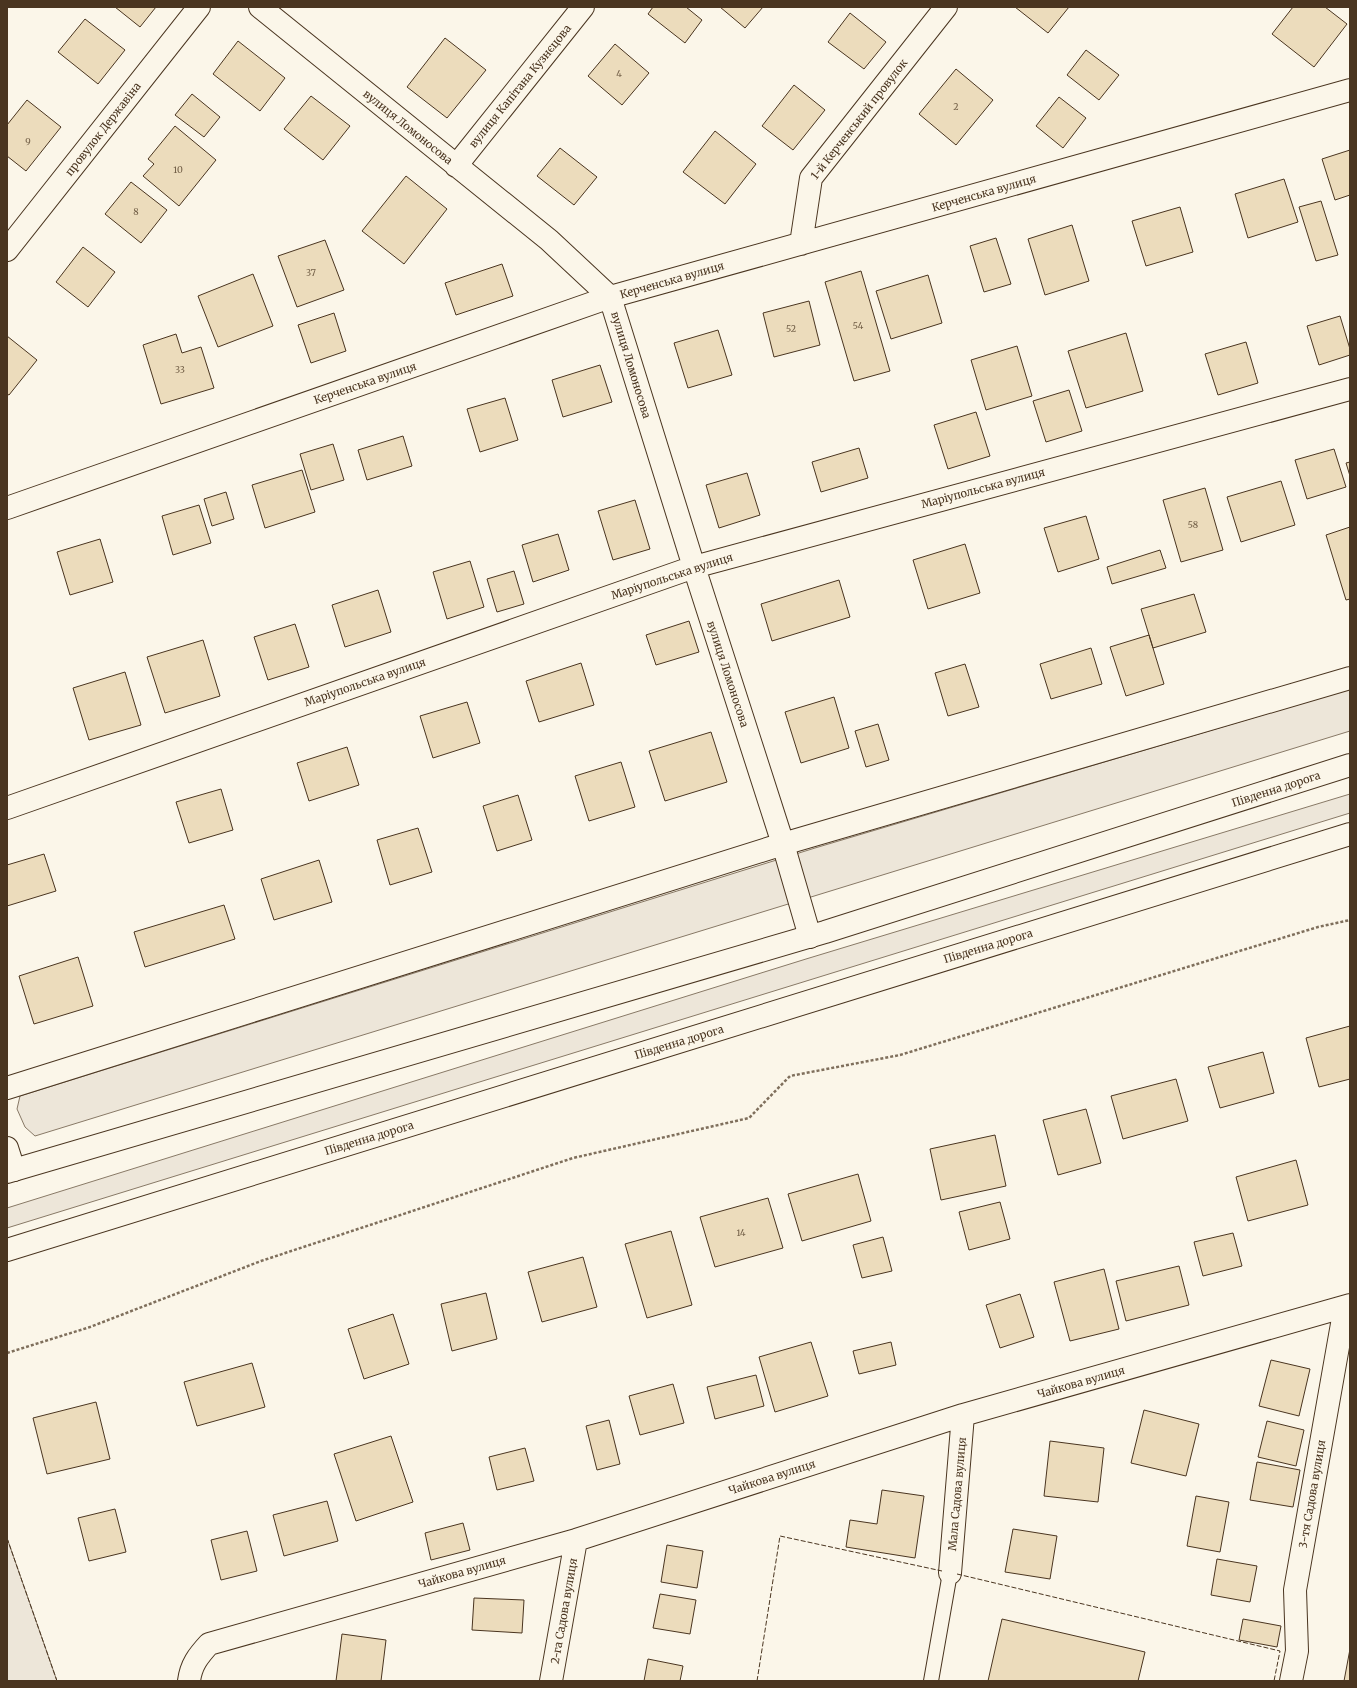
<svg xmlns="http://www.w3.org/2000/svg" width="1357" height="1688" font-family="Merriweather,serif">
<rect width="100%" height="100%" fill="#fbf6e9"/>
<path fill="#ede6d9" stroke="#887966" d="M1350 689V731L35 1136 25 1127 17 1109 20 1096 815 848Z
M1350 794V813L7 1228V1208L806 959Z
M7 1538 57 1681H7Z"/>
<path fill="#ecdcbc" stroke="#4a3520" d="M115 7H156L140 27Z
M653 7H686L702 20 685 43 648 14Z
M720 7H763L745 28Z
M1015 7H1069L1048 33Z
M1293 7H1325L1347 24 1314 67 1272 34Z
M850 13 886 42 864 69 828 42Z
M85 19 125 50 98 84 58 52Z
M445 38 486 70 447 118 407 87Z
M238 41 285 78 260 111 213 74Z
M615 44 649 73 622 105 588 76Z
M1086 50 1119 75 1099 100 1067 75Z
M956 69 993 100 956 145 919 114Z
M794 85 825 110 793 150 762 126Z
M192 94 220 117 204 137 175 115Z
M311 96 350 126 323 160 284 129Z
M1059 97 1086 118 1063 148 1036 126Z
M27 100 61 127 26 171 7 156V125Z
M175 126 216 160 179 206 143 176 154 164 148 159Z
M715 131 756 164 725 204 683 172Z
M560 148 597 177 574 205 537 176Z
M1350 150V195L1335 200 1322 159Z
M406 176 447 209 404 264 362 231Z
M1284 179 1298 222 1248 238 1235 194Z
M131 182 167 210 141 243 105 214Z
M1321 201 1338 255 1316 261 1299 207Z
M1180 207 1193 252 1146 266 1132 221Z
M1072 225 1089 281 1045 295 1028 239Z
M996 238 1011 284 984 292 970 246Z
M325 240 344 290 297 307 278 256Z
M83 247 115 272 88 307 56 282Z
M502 264 513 296 456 315 445 283Z
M861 271 890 371 854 381 825 282Z
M253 274 273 326 218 347 198 296Z
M928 275 942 323 891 339 876 291Z
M809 301 820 345 774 357 763 313Z
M334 313 346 351 311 363 298 325Z
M1340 316 1350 349V355L1319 365 1307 326Z
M718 330 732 375 688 388 674 343Z
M1126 333 1143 391 1086 408 1068 351Z
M176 334 182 353 201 347 214 388 161 404 143 345Z
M7 336 37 360 9 395 7 394Z
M1246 342 1258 383 1218 395 1205 354Z
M1017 346 1032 396 986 410 971 360Z
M600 365 612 402 563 417 552 380Z
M1069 390 1082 431 1046 442 1033 401Z
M505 398 518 440 480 452 467 409Z
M976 412 990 456 948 469 934 425Z
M403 436 412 466 367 480 358 450Z
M333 444 344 480 311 490 300 454Z
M859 448 868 478 821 492 812 462Z
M1334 449 1346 487 1307 499 1295 460Z
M1350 462V476L1346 463Z
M302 470 315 512 265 528 252 485Z
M747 473 760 515 719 528 706 485Z
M1281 481 1295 525 1241 542 1227 497Z
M1205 488 1223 550 1181 562 1163 500Z
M226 492 234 519 212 526 204 499Z
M635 500 650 549 613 560 598 511Z
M199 505 211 543 173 555 162 516Z
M1086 516 1099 559 1058 572 1044 528Z
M1350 527V599L1346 600 1326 535Z
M558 534 569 570 533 582 522 545Z
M100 539 113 582 70 595 57 552Z
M965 544 980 593 928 609 913 560Z
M1160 550 1166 568 1112 584 1107 567Z
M470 561 484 607 447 619 433 572Z
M514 571 524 604 497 612 487 579Z
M839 580 850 617 772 641 761 604Z
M378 590 391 632 345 647 332 605Z
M1194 594 1206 632 1153 648 1141 609Z
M689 621 699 652 656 665 646 635Z
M295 624 309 667 268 680 254 637Z
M1149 635 1164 684 1126 696 1110 647Z
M203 640 220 696 165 713 147 657Z
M1091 648 1102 684 1051 699 1040 664Z
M581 663 594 705 539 722 526 681Z
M965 664 979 707 948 716 935 673Z
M125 672 141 725 89 740 73 688Z
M834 697 849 748 801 763 785 712Z
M467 702 480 743 433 758 420 716Z
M878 724 889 760 866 767 855 731Z
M711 732 727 782 665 801 649 751Z
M347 747 359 785 309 801 297 763Z
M621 762 635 807 589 821 575 776Z
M221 789 233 830 189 843 176 802Z
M518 795 532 840 497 851 483 806Z
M418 828 432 872 390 885 377 840Z
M44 854 56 891 7 906V865Z
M319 860 332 902 274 920 261 879Z
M224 905 235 939 145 967 134 932Z
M78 957 93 1006 34 1024 19 976Z
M1350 1026V1079L1319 1087 1306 1038Z
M1263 1052 1274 1093 1220 1108 1208 1067Z
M1176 1079 1188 1121 1123 1139 1111 1096Z
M1086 1109 1101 1163 1058 1175 1043 1120Z
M995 1135 1006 1186 941 1200 930 1149Z
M1296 1160 1308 1205 1248 1221 1236 1177Z
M858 1174 871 1221 802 1241 788 1194Z
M768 1198 783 1248 715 1267 700 1217Z
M1000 1202 1010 1239 969 1250 959 1212Z
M671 1231 692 1305 647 1318 625 1244Z
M1233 1233 1242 1266 1203 1276 1194 1242Z
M883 1237 892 1271 862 1278 853 1245Z
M583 1257 597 1307 542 1322 528 1272Z
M1179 1266 1189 1305 1126 1321 1116 1281Z
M1104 1269 1119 1329 1070 1341 1054 1282Z
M486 1293 497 1339 452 1351 441 1304Z
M1020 1294 1034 1337 1000 1348 986 1305Z
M393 1314 409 1364 364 1379 348 1329Z
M811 1342 828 1396 775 1412 759 1357Z
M891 1342 896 1365 859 1374 853 1351Z
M1271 1360 1310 1369 1299 1416 1259 1406Z
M252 1363 265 1407 197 1426 184 1382Z
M756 1375 764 1406 715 1419 707 1387Z
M673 1384 684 1423 640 1435 629 1396Z
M96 1402 110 1459 47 1474 33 1418Z
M1144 1410 1199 1424 1186 1476 1131 1463Z
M609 1420 620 1464 597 1470 586 1426Z
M1267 1421 1304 1430 1296 1466 1258 1457Z
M391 1436 413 1502 356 1521 334 1454Z
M1050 1441 1104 1448 1098 1502 1044 1496Z
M525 1448 534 1481 497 1490 489 1457Z
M1257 1462 1300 1470 1293 1507 1250 1500Z
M882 1490 924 1496 915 1558 846 1547 850 1520 877 1524Z
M1196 1496 1229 1502 1220 1552 1187 1546Z
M327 1501 338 1541 284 1556 273 1515Z
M115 1509 126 1552 89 1561 78 1518Z
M463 1523 470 1550 431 1560 425 1533Z
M1013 1529 1057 1536 1050 1579 1005 1572Z
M247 1531 257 1571 221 1580 211 1540Z
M667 1545 703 1551 697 1588 661 1582Z
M1217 1559 1257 1566 1250 1602 1211 1595Z
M660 1594 696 1600 690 1634 653 1628Z
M474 1598 524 1600 522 1633 472 1630Z
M1002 1619 1145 1652 1138 1681H988Z
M1243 1619 1281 1626 1277 1647 1239 1640Z
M342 1634 386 1640 381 1681H336Z
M1350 1649V1681H1344Z
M648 1659 683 1666 680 1681H644Z"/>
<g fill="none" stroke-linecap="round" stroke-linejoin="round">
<defs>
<path id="service" d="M931 1681 950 1573"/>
<path id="minor" d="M260 7 549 240 610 297 694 567 783 844 810 937
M456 166 583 7
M801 244 811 178 946 7
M7 250 199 7
M7 508 610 297 1350 90
M7 808 694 567 1350 389
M7 1088 783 844 1350 678
M7 1148 14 1170
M950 1573 963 1415
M189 1681C191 1665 198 1656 209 1644L576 1540 963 1415 1350 1305
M551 1681 576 1540
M1291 1681 1297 1651 1295 1590 1345 1307"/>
<path id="primary" d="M7 1172 825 932 1350 765
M7 1250 1350 834"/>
</defs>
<use href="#service" stroke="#4a3520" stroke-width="16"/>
<use href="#minor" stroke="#4a3520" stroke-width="24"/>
<use href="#primary" stroke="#4a3520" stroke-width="24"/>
<path stroke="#7f6f5c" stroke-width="2.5" stroke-dasharray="3 2" stroke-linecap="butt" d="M7 1353 90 1327 261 1261 573 1158 749 1118 790 1076 900 1055 1318 927 1350 920"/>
<use href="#service" stroke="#fbf6e9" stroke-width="14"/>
<use href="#minor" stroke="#fbf6e9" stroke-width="22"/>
<use href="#primary" stroke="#fbf6e9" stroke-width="22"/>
<path stroke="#4a3520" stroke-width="1" stroke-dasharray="5 2" stroke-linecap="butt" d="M7 1538 57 1681
M957 1574 1280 1651 1274 1681
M757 1681 780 1536 942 1571"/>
</g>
<g text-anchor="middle" stroke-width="3" stroke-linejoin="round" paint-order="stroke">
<g font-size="9" fill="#725f47">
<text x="619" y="77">4</text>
<text x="956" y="110">2</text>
<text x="28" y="145">9</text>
<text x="178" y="173">10</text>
<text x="136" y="215">8</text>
<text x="311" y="276">37</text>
<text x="858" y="329">54</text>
<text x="791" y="332">52</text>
<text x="180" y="373">33</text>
<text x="1193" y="528">58</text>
<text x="741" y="1236">14</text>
</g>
<g font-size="11" fill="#4a3520" stroke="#fbf6e9">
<text transform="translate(520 86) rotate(-51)" y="4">вулиця Капітана Кузнєцова</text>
<text transform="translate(859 119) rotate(-52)" y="4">1-й Керченський провулок</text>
<text transform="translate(408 127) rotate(39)" y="4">вулиця Ломоносова</text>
<text transform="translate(103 129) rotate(-52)" y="4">провулок Державіна</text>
<text transform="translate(984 193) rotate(-16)" y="4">Керченська вулиця</text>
<text transform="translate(672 280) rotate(-16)" y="4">Керченська вулиця</text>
<text transform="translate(631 365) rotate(73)" y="4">вулиця Ломоносова</text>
<text transform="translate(365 383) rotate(-19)" y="4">Керченська вулиця</text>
<text transform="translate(983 488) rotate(-15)" y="4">Маріупольська вулиця</text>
<text transform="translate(672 576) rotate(-18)" y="4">Маріупольська вулиця</text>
<text transform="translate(728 674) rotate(72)" y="4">вулиця Ломоносова</text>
<text transform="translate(365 682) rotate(-19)" y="4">Маріупольська вулиця</text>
<text transform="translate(1276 789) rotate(-18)" y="4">Південна дорога</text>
<text transform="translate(988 946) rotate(-17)" y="4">Південна дорога</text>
<text transform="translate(679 1042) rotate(-17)" y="4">Південна дорога</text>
<text transform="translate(369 1138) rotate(-17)" y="4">Південна дорога</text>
<text transform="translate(1081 1382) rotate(-16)" y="4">Чайкова вулиця</text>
<text transform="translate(772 1477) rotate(-18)" y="4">Чайкова вулиця</text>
<text transform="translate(957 1494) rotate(-85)" y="4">Мала Садова вулиця</text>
<text transform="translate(1312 1494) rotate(-80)" y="4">3-тя Садова вулиця</text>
<text transform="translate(462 1572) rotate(-16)" y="4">Чайкова вулиця</text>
<text transform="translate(564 1611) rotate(-80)" y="4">2-га Садова вулиця</text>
</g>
</g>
<rect width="1357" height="1688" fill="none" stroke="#4a3520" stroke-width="16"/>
</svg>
